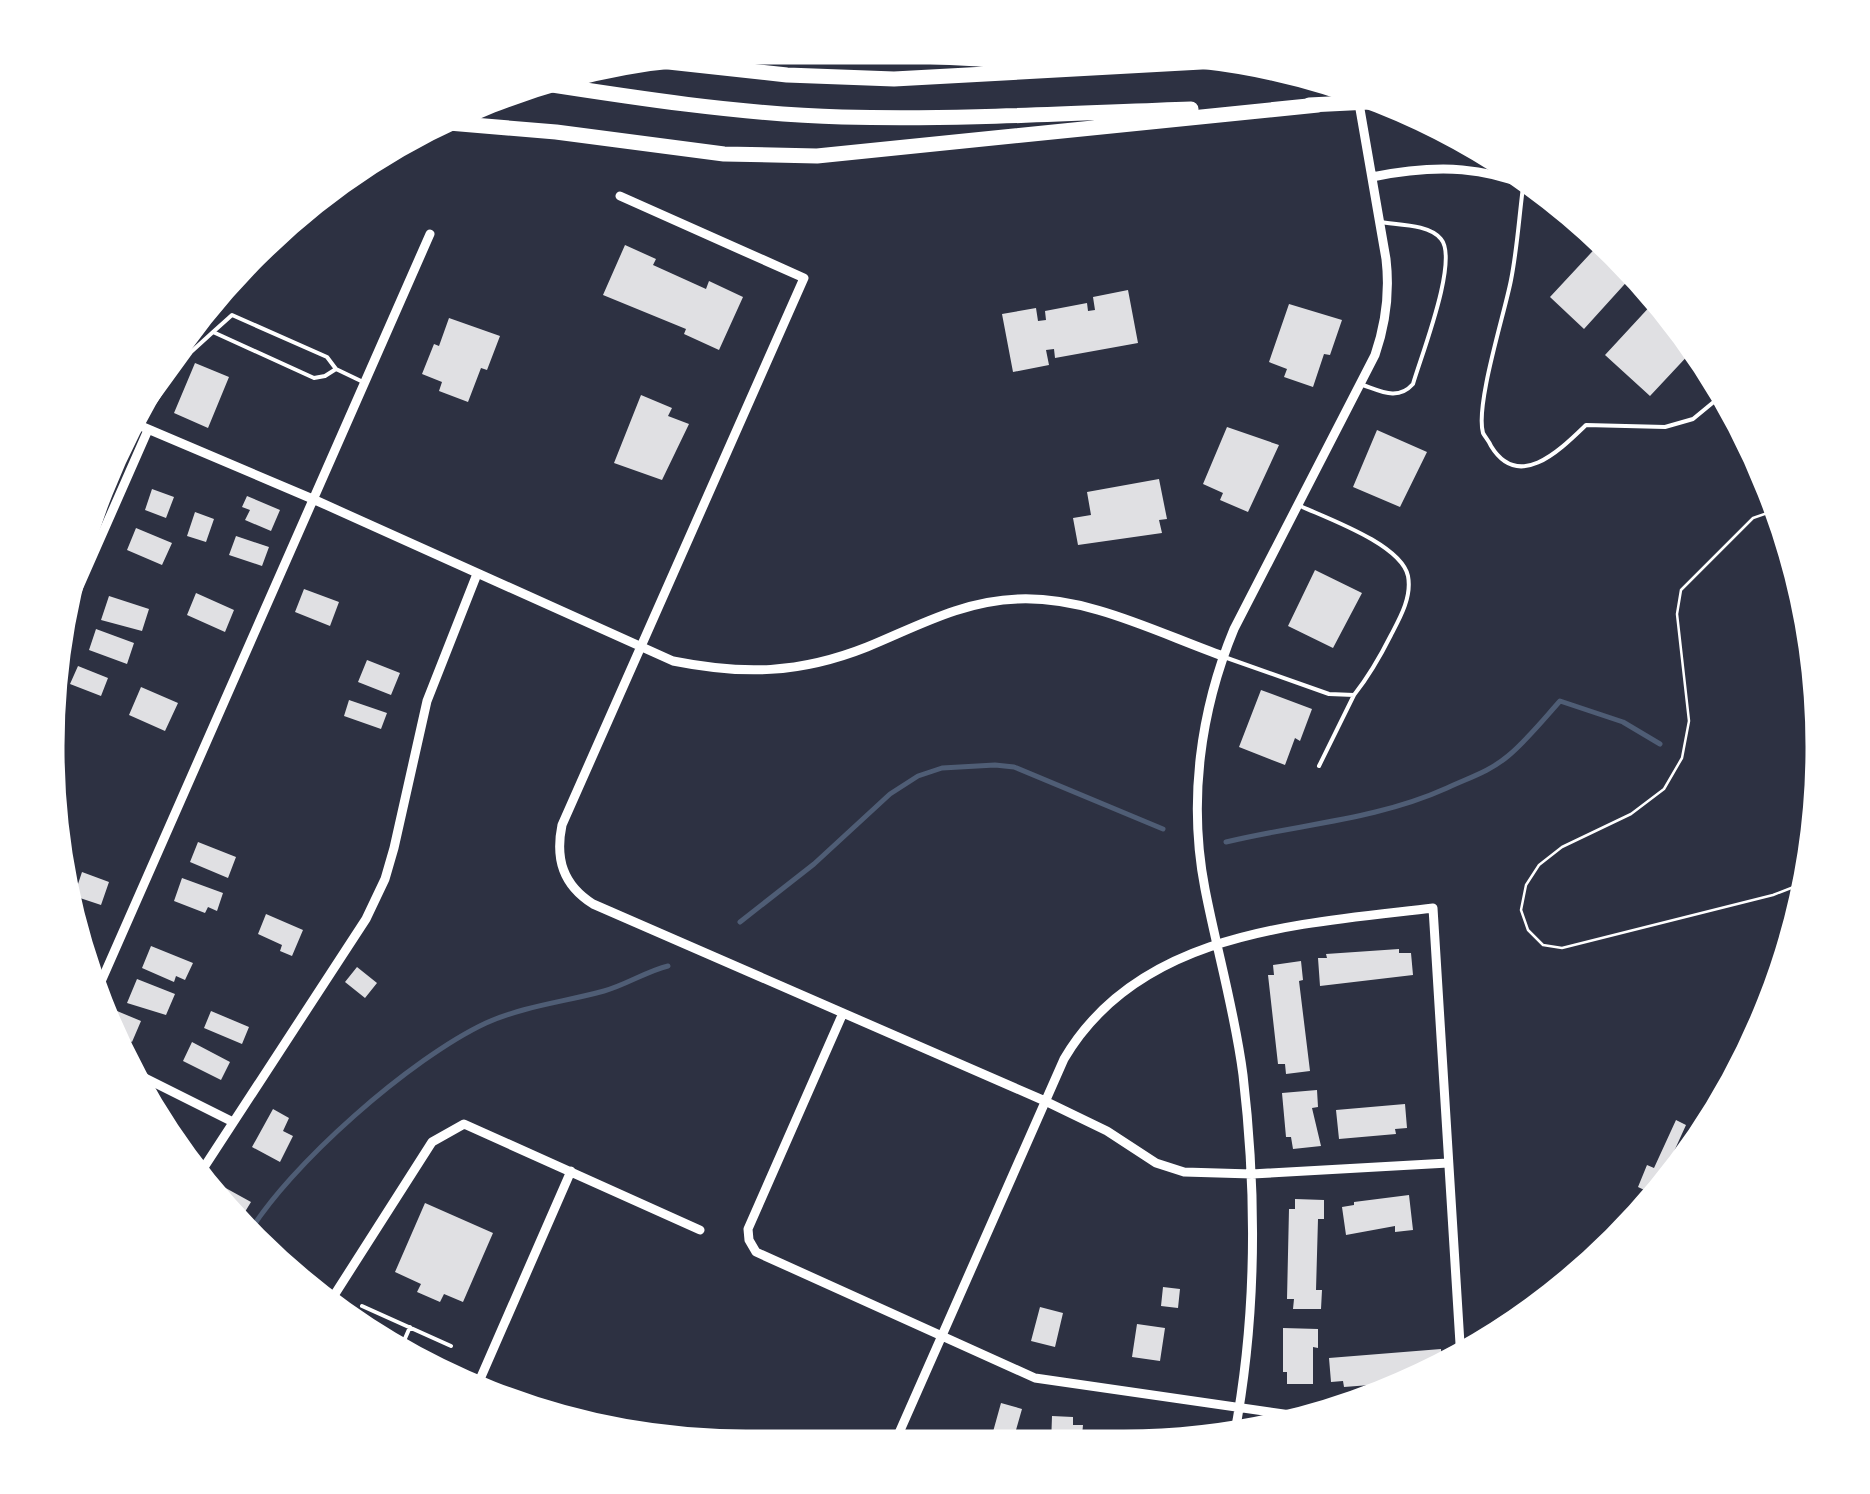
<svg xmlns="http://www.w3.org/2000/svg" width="1870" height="1494" font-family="'Sofia Sans Condensed',sans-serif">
<rect width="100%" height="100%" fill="#2d3142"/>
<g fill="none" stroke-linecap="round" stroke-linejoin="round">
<path stroke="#4f5d75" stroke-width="5" d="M1226 842C1300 824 1376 820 1447 788 1468 778 1489 772 1508 756 1527 740 1543 720 1560 701L1623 722 1660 744
M740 922 814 864 890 794 918 776 942 768 995 765 1014 767 1163 829
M247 1236C289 1165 411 1058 486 1023 524 1006 564 1002 604 991 626 985 647 971 668 966"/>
</g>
<path fill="#e0e0e3" d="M1603 240 1632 276 1584 329 1550 297Z
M625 245 656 259 653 265 706 289 709 281 743 297 719 350 684 334 686 329 603 295Z
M1128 290 1138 343 1055 358 1054 349 1046 350 1049 365 1013 372 1002 314 1036 308 1038 321 1046 320 1045 311 1087 303 1088 311 1095 310 1093 297Z
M1654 302 1693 350 1650 396 1605 355Z
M1289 304 1342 320 1330 355 1324 354 1313 387 1284 377 1287 369 1269 362Z
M449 318 500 336 487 370 481 368 468 402 439 391 442 382 422 374 434 344 439 346Z
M195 363 229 377 208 428 174 413Z
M641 395 672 408 668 416 689 424 662 480 614 463Z
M1227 427 1279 445 1248 512 1220 500 1223 493 1203 484Z
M1377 430 1427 452 1400 507 1353 487Z
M1159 479 1167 519 1159 520 1162 533 1078 545 1073 518 1091 515 1087 492Z
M152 489 174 497 166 518 145 510Z
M247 496 280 510 271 531 245 520 250 510 242 507Z
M195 512 214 519 206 542 187 536Z
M136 528 172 543 162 565 127 550Z
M236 536 269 547 262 566 229 555Z
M1315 570 1362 593 1333 648 1288 626Z
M304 589 339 602 330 626 295 612Z
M196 593 234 610 225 632 187 615Z
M109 596 149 609 142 631 101 620Z
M96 629 134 643 127 664 89 650Z
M367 660 400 673 391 695 358 682Z
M78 666 108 678 101 696 70 684Z
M141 687 178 703 165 731 129 715Z
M1261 690 1312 709 1300 741 1295 738 1285 765 1239 747Z
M349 700 387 713 381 729 344 716Z
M198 842 236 857 228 878 190 862Z
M82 872 109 882 101 905 74 896Z
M182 878 223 893 217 911 208 907 205 913 174 901Z
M266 914 303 930 292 956 280 951 282 945 258 934Z
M151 946 193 963 185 980 176 976 174 982 142 968Z
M1399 949V953H1411L1413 975 1320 986 1318 958H1327L1326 954Z
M1301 961 1303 980 1299 981 1310 1071 1286 1074 1285 1064H1278L1268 975H1274L1273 965Z
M357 967 377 983 365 998 345 982Z
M137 979 175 994 166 1015 127 1003Z
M117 1011 141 1021 132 1042 113 1034 110 1029Z
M211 1011 249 1027 242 1044 204 1028Z
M192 1042 230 1062 221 1080 183 1061Z
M1317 1090 1318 1107 1312 1108 1321 1146 1293 1149 1291 1137H1286L1282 1093Z
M1405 1104 1407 1128 1395 1129 1396 1134 1339 1139 1336 1110Z
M273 1109 289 1118 283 1131 293 1136 280 1162 252 1147Z
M1676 1120 1686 1125 1671 1158 1686 1164 1659 1197 1638 1187 1647 1165 1654 1168Z
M222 1186 251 1202 240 1220 218 1208 213 1202Z
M1409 1195 1413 1230 1395 1232V1226L1346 1235 1342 1207 1354 1205V1202Z
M1295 1199 1324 1200V1219H1318L1316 1290H1322L1321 1309H1293L1294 1299H1287L1289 1209H1295Z
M425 1203 493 1233 463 1302 444 1294 440 1302 417 1292 421 1284 395 1272Z
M1163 1287 1180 1289 1178 1308 1161 1306Z
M1040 1307 1063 1313 1055 1347 1031 1341Z
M1137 1324 1165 1328 1160 1361 1132 1357Z
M1283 1328 1318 1329V1348L1313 1347V1384H1287V1372H1283Z
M1441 1349 1442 1368 1409 1382 1344 1387 1343 1381 1331 1382 1329 1358Z
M1001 1403 1022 1409 1012 1444 991 1439Z
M1052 1416 1073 1417V1425H1083L1081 1446 1051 1445Z
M1176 1431 1199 1434 1198 1443 1174 1447Z"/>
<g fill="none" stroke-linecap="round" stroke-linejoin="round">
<path stroke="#fff" stroke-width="2.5" d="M1782 508 1753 518 1681 590 1677 614 1689 721 1682 758 1664 789 1631 814 1562 847 1539 865 1526 885 1521 910 1528 930 1543 945 1562 948 1773 895 1809 881"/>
<path stroke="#fff" stroke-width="4" d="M1523 187C1519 218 1517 250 1511 280 1505 312 1475 405 1483 433 1485 437 1489 441 1491 446 1519 492 1561 449 1586 425L1665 427 1693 419 1727 391
M336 369 325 376 314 378 213 332 232 315 327 357 336 369 361 381
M1360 384C1379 390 1397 402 1413 384 1421 356 1459 260 1441 239 1429 224 1398 225 1380 222
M138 425 191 352 213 332
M1227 658 1329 694 1354 695C1369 676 1380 657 1391 635 1400 618 1412 597 1408 576 1401 544 1326 518 1298 505
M1319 766 1354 695
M362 1306 451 1346
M400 1350 410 1327"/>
<path stroke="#fff" stroke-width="9" d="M1372 177C1437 164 1489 165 1548 195
M620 196 804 278 562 825C555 859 563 885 593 904L1045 1101 1107 1131 1156 1163 1184 1172 1252 1174 1448 1163
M129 421 315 500 673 661C743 675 799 674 867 647 918 626 962 601 1018 599 1088 596 1158 633 1223 656
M60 630 148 430
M96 993 430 234
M843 1013 748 1229 749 1240 756 1252 1035 1378 1319 1419
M127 1069 233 1122
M197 1178 366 919 385 879 394 848 427 701 477 574
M326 1308 432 1142 464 1124 700 1230
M474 1393 571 1171
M1234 1437C1257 1317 1257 1195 1243 1075 1235 1012 1217 951 1205 889 1188 802 1200 711 1234 629L1375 355C1386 323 1390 293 1386 259L1356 86
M895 1442 1064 1059C1139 931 1300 924 1433 908L1461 1360"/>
<path stroke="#fff" stroke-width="15" d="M795 45 862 53 1039 62
M641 59 787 75 894 79 1238 60
M533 82C636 98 739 114 842 117 959 120 1075 113 1191 109
M1309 105 1390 101
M437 122 556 132 724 154 817 156 1318 105"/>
</g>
<path d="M0 0H1870V1494H0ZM746 62H1124A684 684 0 0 1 1808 746V748A684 684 0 0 1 1124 1432H746A684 684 0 0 1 62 748V746A684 684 0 0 1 746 62Z" fill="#fff" fill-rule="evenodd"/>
<path fill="none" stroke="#fff" stroke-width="5" d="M746 62H1124A684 684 0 0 1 1808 746V748A684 684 0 0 1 1124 1432H746A684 684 0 0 1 62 748V746A684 684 0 0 1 746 62Z"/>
</svg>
